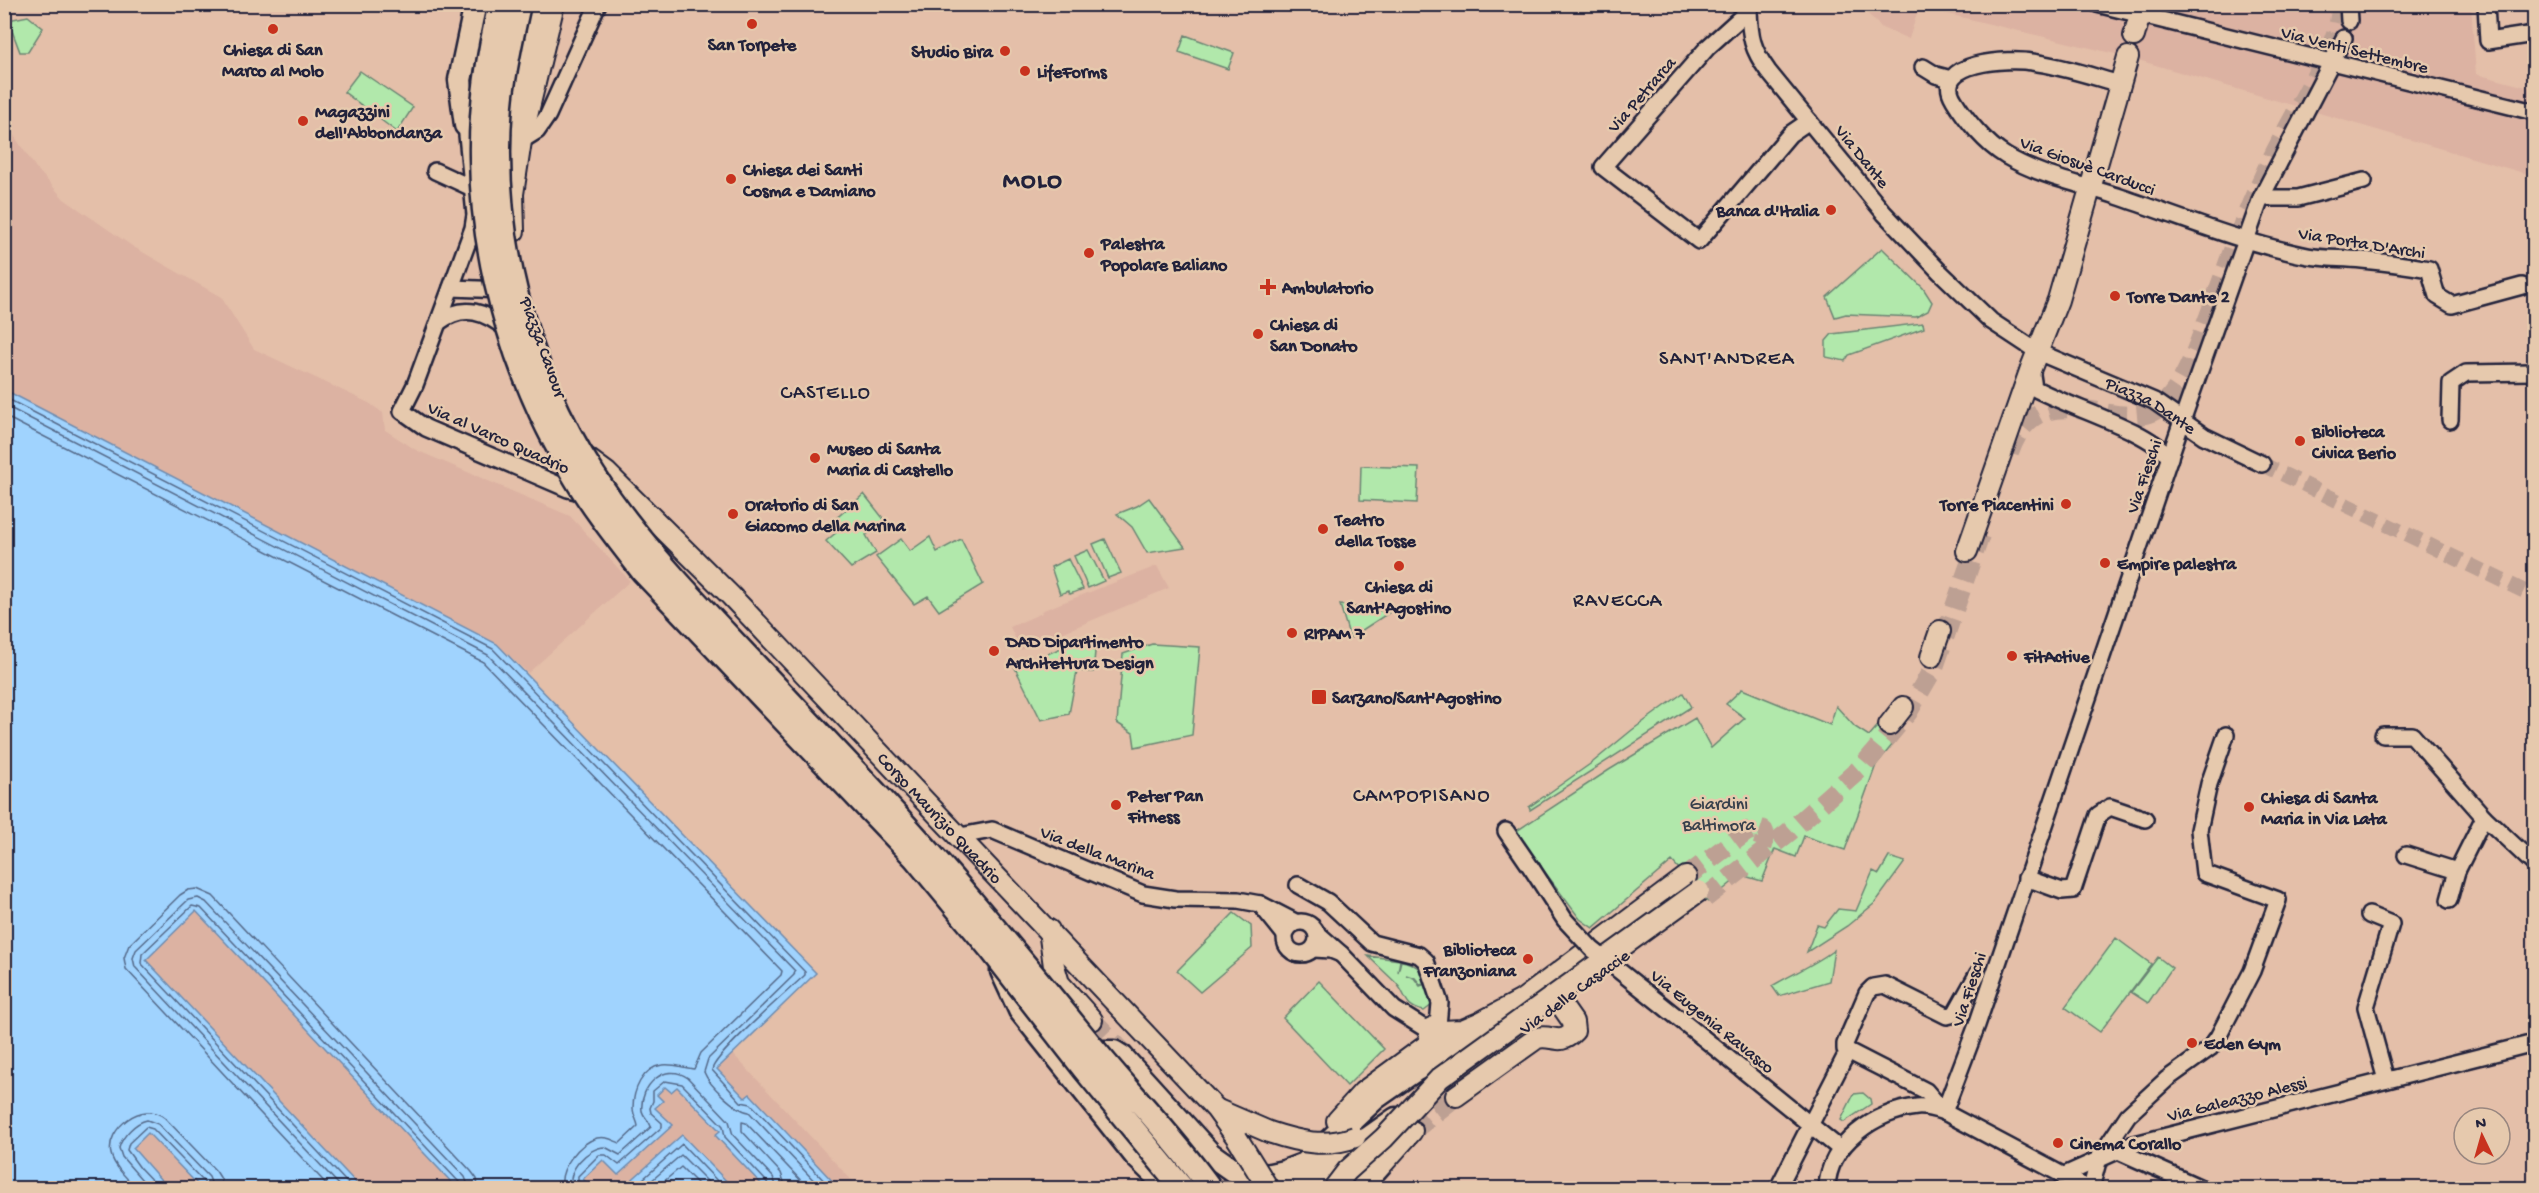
<svg xmlns="http://www.w3.org/2000/svg" width="2539" height="1193" font-family="'Gochi Hand',sans-serif">
<rect width="100%" height="100%" fill="#e4bfa9"/>
<filter id="ink" filterUnits="userSpaceOnUse"><feTurbulence type="fractalNoise" baseFrequency=".0167" numOctaves="2"/><feDisplacementMap in="SourceGraphic" scale="12" xChannelSelector="R" yChannelSelector="G"/><feConvolveMatrix kernelMatrix="1 2 1 2 8 2 1 2 1" color-interpolation-filters="sRGB"/></filter>
<g filter="url(#ink)">
<path fill="#dcb2a2" d="M1859 5H2471L2476 74 2534 89V176L2128 57 1919 7 1909 39 1882 28Z
M4 121 36 168 64 199 132 246 221 297 254 349 369 403 383 413 385 430 416 450 570 516 630 581 528 673 497 644 5 390Z
M1157 566 1169 588 1021 650 1010 627 1042 613 1041 611Z
M196 911 457 1188H361L146 959Z
M732 1053 859 1188H592L583 1179 603 1159 618 1175 673 1125 655 1108 657 1095 665 1086 677 1087 706 1116 717 1069Z
M148 1132 201 1188H118L133 1148Z"/>
<path fill="#b1e8ab" stroke="#6a8573" stroke-width="1.5" d="M28 16 43 28 28 52H20L8 20Z
M1185 35 1234 53 1228 69 1179 52Z
M360 71 413 107 397 132 344 92Z
M1882 248 1923 288 1932 302 1928 311 1916 317 1846 314 1835 317 1827 297Z
M1923 323 1924 328 1849 355 1845 361 1826 357V341L1832 334Z
M1361 466 1419 468 1417 503 1360 500Z
M864 494 886 522 866 535 876 553 851 568 826 541 838 531 832 522Z
M1149 498 1185 547 1147 553 1132 527 1117 514 1137 506Z
M930 537 937 552 961 539 983 584 939 611 928 596 914 604 876 557 901 539 910 551Z
M1105 539 1121 573 1108 578 1093 544Z
M1088 550 1104 581 1088 588 1074 556Z
M1068 559 1083 589 1070 594 1068 591 1060 594 1051 567Z
M1340 605 1390 612 1350 638Z
M1088 636 1095 652 1093 672 1077 671 1069 714 1041 720 1014 666 1028 660H1034Z
M1152 644 1200 647 1192 735 1135 747 1133 733 1117 723 1123 654Z
M1742 689 1830 725 1836 706 1855 727 1869 736 1882 721 1902 733 1876 765 1845 850 1804 836 1796 857 1775 849 1762 881 1741 875 1708 902 1672 861 1593 928 1580 919 1515 832 1609 770 1695 718 1711 748 1745 718 1726 704Z
M1683 693 1691 707 1530 810 1529 807 1593 762 1632 730Z
M1889 857 1905 862 1875 903 1847 926 1807 952 1817 925 1824 927 1838 909 1856 911 1873 871 1879 874Z
M1234 913 1251 926 1252 948 1200 992 1177 971Z
M2116 938 2151 964 2100 1032 2065 1007Z
M1834 950 1829 981 1779 996 1772 986C1792 974 1814 965 1834 950Z
M1368 956 1400 960 1398 972 1401 961C1415 963 1423 970 1429 981L1421 985 1415 978 1406 975 1414 978 1420 986 1428 983 1432 1005 1424 1011C1403 1006 1408 997 1397 984 1388 975 1378 966 1368 956Z
M2158 957 2172 968 2148 1003 2131 992Z
M1319 981 1384 1049 1347 1086 1283 1018Z
M1863 1093 1870 1099 1871 1104 1844 1122 1841 1120 1854 1094Z"/>
<path fill="#a0d3fe" stroke="#6e8cb0" stroke-width="1.5" d="M5 390 497 644 816 973 717 1069 745 1098 750 1094 839 1188H765L715 1135 720 1131 677 1087 671 1092 665 1087 657 1095 663 1101 655 1108 673 1125 618 1175 603 1160 583 1179 592 1188H457L196 911 146 960 361 1188H201L148 1133 133 1148 168 1188H5Z
M682 1135 733 1188H629L626 1185Z"/>
<g fill="none" stroke-linecap="round" stroke-linejoin="round">
<path stroke="#546989" stroke-width="1.5" d="M4 397 493 649 805 972V975C789 990 714 1055 712 1070L741 1102 751 1104 831 1188
M4 405 488 655 795 971 794 975 708 1059 704 1072C709 1085 735 1110 749 1112L821 1188
M4 416 483 662 782 971 781 975 701 1053 694 1069C684 1068 673 1063 662 1065 642 1068 633 1091 633 1108 633 1115 637 1120 638 1126L620 1143C612 1140 606 1136 597 1138 579 1143 557 1170 563 1188
M136 1188C128 1179 114 1167 111 1154 105 1129 143 1099 165 1118L216 1171 221 1179 222 1188
M149 1188 122 1157 119 1148C122 1136 136 1122 147 1120L158 1124 209 1177 213 1188
M159 1188 140 1168 127 1150 129 1143 146 1127 153 1129 204 1182 205 1188
M330 1188 126 969 124 958 129 945 180 895 188 890 197 889 213 896 471 1171 477 1179 478 1188
M342 1188 135 967 133 958 136 950 188 900 198 898 206 902 465 1177 469 1188
M352 1188 141 963 142 954 192 906 201 908 459 1182 461 1188
M573 1188C564 1172 588 1147 605 1147L620 1155 651 1127C650 1121 644 1118 642 1111 639 1086 665 1061 688 1078L729 1121 733 1135 773 1177 777 1188
M584 1188 578 1182V1176L599 1155H606L619 1165 662 1127V1123L651 1113 650 1108 653 1101V1091L665 1081 682 1084 723 1126 725 1137 767 1182 769 1188
M633 1188 682 1144 724 1188
M643 1188 681 1155 714 1188
M656 1188 681 1167 702 1188
M786 1188 781 1173 742 1131V1122L746 1123 808 1188"/>
<path stroke="#bda093" stroke-width="15" stroke-dasharray="15 8" stroke-linecap="butt" d="M2262 464 2534 596"/>
<path stroke="#bda093" stroke-width="20" stroke-dasharray="20 10" stroke-linecap="butt" d="M2009 453C2041 362 2122 445 2165 403 2185 384 2197 348 2207 322 2225 274 2241 224 2263 178 2277 146 2295 116 2311 85 2325 59 2341 34 2341 4
M1686 877 1746 832C1773 819 1765 845 1757 859
M1705 898 1789 832 1864 765 1908 712 1934 667 1980 535
M1092 1020 1130 1060
M1412 1131 1456 1096"/>
<defs>
<g id="minor">
<path d="M1752 4 1749 10 1708 47 1603 167 1699 241 1790 134 1809 121"/>
<path d="M2097 4 2534 112"/>
<path d="M2348 4 2349 21"/>
<path d="M2486 4 2488 41 2534 34"/>
<path id="s1" d="M1749 10C1750 37 1752 49 1768 71L1884 213 1940 272 1991 321 2038 352 2154 401 2204 436 2262 464"/>
<path d="M1923 67 1936 75 1951 79"/>
<path d="M2120 84C2091 76 2062 66 2032 62 2011 58 1930 61 1954 100 1966 120 1986 144 2006 156 2040 176 2080 184 2117 196 2180 217 2242 243 2308 256 2325 259 2344 258 2362 260 2384 262 2407 265 2429 269L2437 296 2452 305 2522 286"/>
<path d="M469 116 466 125 475 215 473 228 415 385 402 411 426 428 568 489 580 492 590 490"/>
<path d="M521 141 537 131 548 115 598 4"/>
<path d="M435 171 472 188"/>
<path d="M2261 198H2298L2364 181"/>
<path d="M451 288 505 290"/>
<path d="M439 322C464 303 486 312 508 330"/>
<path d="M2031 368 2034 388C2070 408 2148 429 2170 458"/>
<path d="M2450 420 2451 383 2466 373 2534 372"/>
<path d="M2383 735H2412L2484 817 2534 864"/>
<path d="M1506 831 1532 869"/>
<path d="M960 836 992 830 1143 894 1175 899 1238 900 1260 904"/>
<path d="M2406 855 2457 871 2484 817"/>
<path d="M2026 878 2062 891 2073 890 2098 815 2110 807 2145 819"/>
<path d="M1298 885 1328 902 1372 943 1419 955 1426 961 1440 1003 1438 1026"/>
<path d="M2449 900 2457 871"/>
<path d="M2369 915 2391 924 2366 1007 2386 1080"/>
<circle cx="1301" cy="938" r="16"/>
<path d="M1285 935 1260 904 1295 922"/>
<path d="M1314 949 1331 950 1341 954 1316 932"/>
<path d="M1341 954 1394 1009 1429 1031"/>
<path d="M1702 1037 1839 1148"/>
<path d="M1848 1051 1845 1049V1044L1867 993 1873 987 1885 985 1947 1016 1955 1014 1978 973"/>
<path d="M1944 1112 1977 1025 2182 421 2261 198 2344 38"/>
<path d="M2116 1150 2201 1188"/>
<path d="M2062 1176 2131 1145 2534 1043"/>
<path d="M1778 1188 1848 1051 1926 1091 1944 1112"/>
<path d="M1827 1188C1828 1144 1876 1111 1917 1107 1926 1106 1935 1109 1944 1112L2087 1188"/>
<path d="M2091 1188 2099 1158 2128 1115 2167 1079 2210 1048 2218 1037 2252 971 2278 900 2204 873 2199 830 2209 784 2226 735"/>
</g>
<g id="major">
<path d="M2134 36 2143 4"/>
<path d="M508 125 536 4"/>
<path d="M514 231 513 194 521 141 554 4"/>
<path id="s2" d="M584 456 607 473 731 596 1216 1109 1237 1138"/>
<path d="M1967 551 2031 368 2058 300 2128 57"/>
<path d="M1931 657 1940 631"/>
<path d="M1889 725 1903 707"/>
<path d="M1049 930 1054 966 1059 983 1092 1020"/>
<path d="M1461 1030 1443 1031 1436 1026 1430 1029 1429 1033 1432 1039 1439 1040 1479 1023 1522 1000 1686 877"/>
<path d="M1456 1096 1537 1038C1553 1034 1559 1047 1574 1031L1573 1022 1559 1002"/>
<path d="M1218 1110 1269 1132"/>
<path d="M1337 1121 1363 1092 1434 1040"/>
<path d="M1361 1188 1412 1131"/>
</g>
<path id="highway" d="M466 125 460 80 476 4
M1002 971 1020 1010 1136 1156 1169 1188
M1097 1052H1114L1122 1057 1210 1154 1234 1171 1256 1178 1284 1172 1305 1164 1375 1098 1415 1070 1472 1042 1502 1032
M1298 1188 1396 1119"/>
</defs>
<use href="#minor" stroke="#22223b" stroke-width="20"/>
<use href="#major" stroke="#22223b" stroke-width="24"/>
<use href="#highway" stroke="#22223b" stroke-width="27"/>
<use href="#minor" stroke="#e6c9ad" stroke-width="15"/>
<use href="#major" stroke="#e6c9ad" stroke-width="20"/>
<use href="#highway" stroke="#e6c9ad" stroke-width="22"/>
<defs>
<path id="minor-bridge" d="M1532 869 1565 920 1592 949 1702 1037"/>
<path id="major-bridge" d="M1269 1132C1299 1142 1325 1148 1355 1137
M1237 1138 1268 1188
M1334 1188 1347 1171 1384 1138 1440 1078 1699 891"/>
<path id="highway-bridge" d="M500 4C488 54 480 106 481 157 482 268 517 382 574 476 594 510 619 541 643 572L915 858 992 951 1084 1069 1182 1188
M519 4C512 37 504 70 501 104 490 231 524 367 594 475 633 535 683 588 732 640 780 691 828 742 875 792 953 875 1023 962 1095 1050 1133 1096 1175 1139 1210 1188"/>
</defs>
<use href="#minor-bridge" stroke="#22223b" stroke-width="20" stroke-linecap="butt"/>
<use href="#major-bridge" stroke="#22223b" stroke-width="24" stroke-linecap="butt"/>
<use href="#highway-bridge" stroke="#22223b" stroke-width="27" stroke-linecap="butt"/>
<use href="#minor-bridge" stroke="#e6c9ad" stroke-width="15"/>
<use href="#major-bridge" stroke="#e6c9ad" stroke-width="20"/>
<use href="#highway-bridge" stroke="#e6c9ad" stroke-width="22"/>
</g>
</g>
<g fill="#c8321e" stroke="#e6c9ad" stroke-width="2">
<circle cx="752" cy="24" r="6"/>
<circle cx="273" cy="29" r="6"/>
<circle cx="1005" cy="51" r="6"/>
<circle cx="1025" cy="71" r="6"/>
<circle cx="303" cy="121" r="6"/>
<circle cx="731" cy="179" r="6"/>
<circle cx="1831" cy="210" r="6"/>
<circle cx="1089" cy="253" r="6"/>
<path d="M1265 278h6v6h6v6h-6v6h-6v-6h-6v-6h6z"/>
<circle cx="2115" cy="296" r="6"/>
<circle cx="1258" cy="334" r="6"/>
<circle cx="2300" cy="441" r="6"/>
<circle cx="815" cy="458" r="6"/>
<circle cx="2066" cy="504" r="6"/>
<circle cx="733" cy="514" r="6"/>
<circle cx="1323" cy="529" r="6"/>
<circle cx="2105" cy="563" r="6"/>
<circle cx="1399" cy="566" r="6"/>
<circle cx="1292" cy="633" r="6"/>
<circle cx="994" cy="651" r="6"/>
<circle cx="2012" cy="656" r="6"/>
<rect x="1311" y="689" width="16" height="16" rx="3"/>
<circle cx="1116" cy="805" r="6"/>
<circle cx="2249" cy="807" r="6"/>
<circle cx="1528" cy="959" r="6"/>
<circle cx="2192" cy="1043" r="6"/>
<circle cx="2058" cy="1143" r="6"/>
</g>
<g text-anchor="middle" stroke-width="5" stroke-linejoin="round" paint-order="stroke">
<g font-size="18" font-weight="bold" fill="#22223b" stroke="#e6c9ad" text-anchor="start">
<text x="752" y="50" text-anchor="middle">San Torpete</text>
<text x="273" y="55" text-anchor="middle">Chiesa di San<tspan x="273" dy="21">Marco al Molo</tspan></text>
<text x="993" y="57" text-anchor="end">Studio Bira</text>
<text x="1037" y="77">LifeForms</text>
<text x="315" y="117">Magazzini<tspan x="315" dy="21">dell'Abbondanza</tspan></text>
<text x="743" y="175">Chiesa dei Santi<tspan x="743" dy="21">Cosma e Damiano</tspan></text>
<text x="1819" y="216" text-anchor="end">Banca d'Italia</text>
<text x="1101" y="249">Palestra<tspan x="1101" dy="21">Popolare Baliano</tspan></text>
<text x="1282" y="293">Ambulatorio</text>
<text x="2127" y="302">Torre Dante 2</text>
<text x="1270" y="330">Chiesa di<tspan x="1270" dy="21">San Donato</tspan></text>
<text x="2312" y="437">Biblioteca<tspan x="2312" dy="21">Civica Berio</tspan></text>
<text x="827" y="454">Museo di Santa<tspan x="827" dy="21">Maria di Castello</tspan></text>
<text x="745" y="510">Oratorio di San<tspan x="745" dy="21">Giacomo della Marina</tspan></text>
<text x="2054" y="510" text-anchor="end">Torre Piacentini</text>
<text x="1335" y="525">Teatro<tspan x="1335" dy="21">della Tosse</tspan></text>
<text x="2117" y="569">Empire palestra</text>
<text x="1399" y="592" text-anchor="middle">Chiesa di<tspan x="1399" dy="21">Sant'Agostino</tspan></text>
<text x="1304" y="639">RIPAM 7</text>
<text x="1006" y="647">DAD Dipartimento<tspan x="1006" dy="21">Architettura Design</tspan></text>
<text x="2024" y="662">FitActive</text>
<text x="1332" y="703">Sarzano/Sant'Agostino</text>
<text x="1128" y="801">Peter Pan<tspan x="1128" dy="21">Fitness</tspan></text>
<text x="2261" y="803">Chiesa di Santa<tspan x="2261" dy="21">Maria in Via Lata</tspan></text>
<text x="1516" y="955" text-anchor="end">Biblioteca<tspan x="1516" dy="21">Franzoniana</tspan></text>
<text x="2204" y="1049">Eden Gym</text>
<text x="2070" y="1149">Cinema Corallo</text>
</g>
<g font-size="18" fill="#22223b" stroke="#e6c9ad">
<text transform="translate(2355 49) rotate(14)" y="6">Via Venti Settembre</text>
<text transform="translate(1641 94) rotate(-49)" y="6">Via Petrarca</text>
<text transform="translate(1863 156) rotate(51)" y="6">Via Dante</text>
<text transform="translate(2088 165) rotate(20)" y="6">Via Giosuè Carducci</text>
<text transform="translate(2362 242) rotate(9)" y="6">Via Porta D'Archi</text>
<text transform="translate(544 347) rotate(70)" y="6">Piazza Cavour</text>
<text dy="6" stroke="none"><textPath href="#s1" startOffset="582">Piazza Dante</textPath></text>
<text transform="translate(499 437) rotate(24)" y="6">Via al Varco Quadrio</text>
<text transform="translate(2143 476) rotate(-71)" y="6">Via Fieschi</text>
<text dy="6" stroke="none"><textPath href="#s2" startOffset="508">Corso Maurizio Quadrio</textPath></text>
<text transform="translate(1098 852) rotate(21)" y="6">Via della Marina</text>
<text transform="translate(1968 989) rotate(-72)" y="6">Via Fieschi</text>
<text transform="translate(1574 991) rotate(-36)" y="6">Via delle Casaccie</text>
<text transform="translate(1713 1021) rotate(39)" y="6">Via Eugenia Ravasco</text>
<text transform="translate(2237 1098) rotate(-14)" y="6">Via Galeazzo Alessi</text>
</g>
<g font-size="18" fill="#37404c" stroke="#e6c9ad">
<text x="1719" y="809">Giardini<tspan x="1719" dy="21">Baltimora</tspan></text>
</g>
<g font-size="20" letter-spacing="1.5" fill="#22223b" stroke="#e6c9ad">
<text x="1727" y="364">SANT'ANDREA</text>
<text x="826" y="398">CASTELLO</text>
<text x="1618" y="606">RAVECCA</text>
<text x="1422" y="801">CAMPOPISANO</text>
</g>
<g font-size="24" font-weight="bold" letter-spacing="1.5" fill="#22223b" stroke="#e6c9ad">
<text x="1033" y="187">MOLO</text>
</g>
</g>
<rect width="2539" height="1193" fill="none" stroke="#e6c9ad" stroke-width="24"/>
<rect x="12" y="12" width="2515" height="1169" fill="none" stroke="#22223b" stroke-width="2" filter="url(#ink)"/>
<g transform="translate(2482 1136) rotate(355)"><circle r="28" fill="#e6c9ad" stroke="#98867f" stroke-width="1.5"/>
<path d="M0-4.5L10 22L0 15L-10 22Z" fill="#c8321e"/>
<text y="-9" font-size="16" font-weight="bold" text-anchor="middle" fill="#22223b">N</text>
</g>
</svg>
